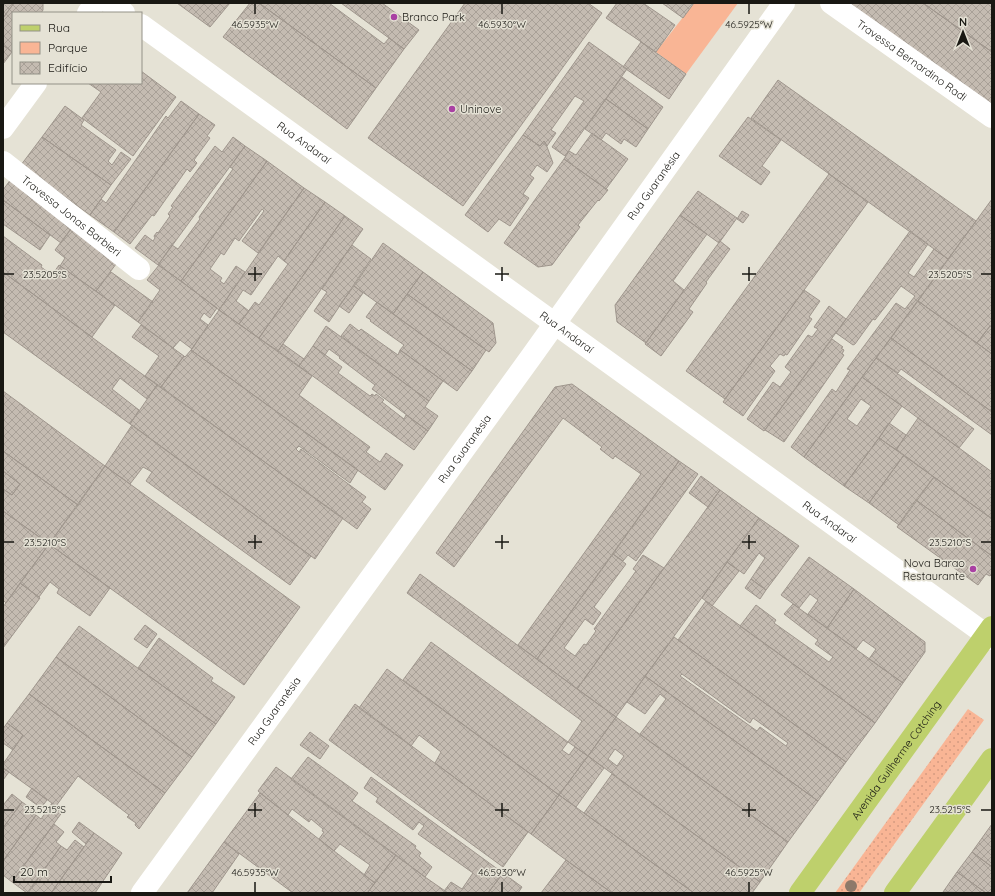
<svg xmlns="http://www.w3.org/2000/svg" width="995" height="896" font-family="Quicksand,sans-serif">
<defs>
<pattern id="grass-dots" width="8" height="8" patternUnits="userSpaceOnUse"><rect width="8" height="8" fill="#f9b595"/><path d="M2 2h.1M6 6h.1" fill="none" stroke="#d59b80" stroke-width="1.8" stroke-linecap="round"/></pattern>
<pattern id="building-cross-hatch" width="8" height="8" patternUnits="userSpaceOnUse"><rect width="8" height="8" fill="#c4bbb1"/><path d="M0 0l8 8M0 8l8-8" fill="none" stroke="#a8a097"/></pattern>
</defs>
<rect width="100%" height="100%" fill="#e5e2d5"/>
<path fill="url(#grass-dots)" d="M968 709 984 720 859 893H835Z"/>
<path fill="#f9b595" d="M694 3H738L686 74 656 52Z"/>
<path fill="url(#building-cross-hatch)" stroke="#9f968d" fill-rule="evenodd" d="M3 3H14L3 18Z
M14 3H43V10L41 13H13L12 52 3 45V18Z
M177 3H230L210 27Z
M250 3H259L376 88 347 129 223 37Z
M259 3H329L384 44 389 38 404 49 376 88Z
M341 3H382L419 30 404 49Z
M465 3H588L602 13 463 206 368 138Z
M617 3H643L675 25 656 52 606 18Z
M662 3H694L683 18Z
M840 3H923L992 52V111Z
M923 3H992V52Z
M589 42 627 69 565 156 552 147 584 101 575 96 551 130 556 133 547 146 544 141 540 146 523 135Z
M641 42 686 74 669 99 623 67Z
M3 45 12 52 3 64Z
M141 71 176 97 133 156 82 118 101 92 88 83H141Z
M622 77 663 107 648 129 606 99Z
M778 80 976 221 948 259 751 118Z
M606 99 648 129 636 147 624 139 621 144 606 133 601 140 585 129Z
M181 101 199 114 114 232 90 215 101 199 106 203 166 116 168 118Z
M65 106 84 120 81 125 116 150 108 161 112 165 121 152 131 159 111 185 42 137Z
M199 114 215 125 207 136 210 138 194 160 197 163 190 172 187 169 154 216 152 215 130 244 114 232Z
M748 117 781 140 762 166 770 172 761 185 719 156Z
M592 133 628 159 606 189 564 159 569 151 576 155Z
M523 135 540 146 544 141 546 144 553 163 547 172 537 165 530 175 534 178 523 194 529 198 510 226 499 219 488 232 465 215Z
M42 137 111 185 90 215 21 165Z
M233 137 245 146 158 265 135 248 145 235 153 241 155 238 154 236 157 232 158 233 170 216 168 214 173 207 171 206 215 146 222 152Z
M245 146 267 161 181 281 158 265 172 245 178 249 200 219 199 217 233 169 230 167Z
M564 159 608 190 599 201 598 200 578 225 580 227 552 265 538 267 504 243Z
M267 161 304 188 258 253 242 241 264 211 262 209 239 241 235 238 224 255 221 253 210 269 222 278 220 281 224 284 236 266 245 272 219 310 181 281Z
M829 174 868 202 725 399 686 371Z
M11 179 73 226 61 243 3 200V190Z
M304 188 325 202 284 261 278 256 251 295 243 290 236 301 249 311 239 324 219 310Z
M698 191 737 218 719 243 680 215Z
M992 199V326H990L977 343 918 301Z
M3 200 50 235 40 250 3 224Z
M325 202 345 216 259 338 239 324 255 302 259 305 288 264 284 261Z
M742 211 749 215 743 223 737 219Z
M680 215 707 234 673 281 684 290 646 343 617 322 615 305Z
M345 216 363 229 278 351 259 338Z
M73 226 119 260 96 291 60 266 65 258 55 250Z
M910 231 928 244 908 273 914 277 934 249 948 259 804 457 791 447 832 389 836 392 850 370 847 369 896 303 905 309 915 296 901 286 875 320 873 319 855 344 853 345 836 333Z
M3 236 42 265 41 267 52 275 59 265 115 305 92 337 3 272Z
M720 241 730 249 706 282 707 283 689 309 693 312 661 356 645 344Z
M383 243 423 272 393 314 354 286Z
M352 245 371 259 329 322 314 311 327 292 322 289Z
M159 265 217 308 210 318 204 313 200 319 208 325 192 349 180 340 173 348 138 322 160 290 147 280Z
M3 272 157 385 147 399 120 378 112 389 139 410 130 424 3 332Z
M111 272 153 302 138 322 96 291Z
M423 272 493 323 496 343 489 352 407 294Z
M354 286 363 293 349 313 339 306Z
M804 290 820 301 809 317 812 319 787 355 785 354 784 356 780 354 770 366 775 371 743 416 723 402Z
M407 294 486 350 472 371 393 314Z
M918 301 992 354V412L891 338Z
M377 302 472 371 457 391 403 352 400 350 404 345 370 321 371 320 366 317Z
M829 306 846 319 764 431 747 419 773 382 780 387 791 372 785 367 808 335 812 337 818 329 814 327Z
M219 310 312 376 299 395 370 447 366 452 380 462 386 453 403 465 385 490 191 350Z
M350 324 359 331 361 329 398 355 400 350 443 381 429 401 341 336Z
M141 325 184 356 161 387 145 376 159 356 132 337Z
M326 326 429 401 425 407 438 416 428 431 372 389 375 385 339 358 340 357 329 349 325 355 313 346Z
M990 326 992 327V354L977 343Z
M891 338 992 412V435L901 369 898 373 876 358Z
M832 339 843 347 841 348 844 350 842 354 844 355 784 442 765 430Z
M283 344 304 359 299 366 278 351Z
M313 346 342 367 338 373 370 396 372 394 375 396 376 394 384 400 382 402 404 419 406 415 428 431 414 450 299 366Z
M191 350 358 470 350 483 299 446 296 449 299 452 301 449 366 497 362 502 371 509 357 529 161 387 184 356 185 357Z
M876 358 974 429 959 448 862 377Z
M862 377 902 406 844 486 804 457ZM861 399 871 406 857 426 847 419Z
M572 384 679 461 537 659 518 645 641 474 615 456 613 459 600 449 602 447 563 418 454 567 436 553 555 387Z
M157 385 343 518 315 559 130 424Z
M3 391 105 466 78 505 3 451Z
M918 418 992 472 991 518 896 450Z
M889 423 906 435 896 450 879 438Z
M132 425 311 556 290 585 146 481 152 472 143 467 130 484 105 466Z
M879 438 904 455 869 503 844 486Z
M3 451 78 505 49 544 3 511V489L12 495 20 484 3 471Z
M904 455 934 477 899 525 869 503Z
M679 461 698 474 636 561 628 555 623 561 613 554Z
M105 466 300 607 244 685 49 544Z
M3 471 20 484 12 495 3 489Z
M701 476 720 490 708 507 689 493Z
M934 477 992 519V556L916 500Z
M720 490 759 518 616 717 577 689Z
M916 500 992 556V574L990 576 986 574 978 585 897 527Z
M3 511 49 544 6 603 3 600Z
M759 518 799 546 766 590 751 579 765 558 759 553 744 574 727 562Z
M49 544 110 588 90 616 57 593 59 589 50 582 39 597 20 583Z
M613 554 626 564 594 607 601 613 593 625 585 619 564 648 575 656 584 644 586 645 596 631 594 629 636 571 633 569 643 555 664 568 577 689 537 659Z
M809 557 854 589 827 628 808 614 818 600 810 594 799 608 781 595Z
M727 562 739 571 712 606 702 598Z
M420 574 616 717 588 756 568 742 582 721 407 593Z
M751 579 766 590 760 599 745 588Z
M20 583 40 598 3 648V607Z
M854 589 925 642V652L903 683 869 659 876 649 863 640 856 649 827 628Z
M706 601 875 723 846 762 678 640Z
M793 604 903 683 875 723 740 626 756 605 776 620 774 623 829 662 833 657 815 644 818 640 784 614Z
M145 625 157 634 147 648 134 639Z
M79 626 216 724 192 757 56 657Z
M674 637 846 762 818 801 645 676ZM682 674 750 723 753 718 788 743 786 746 760 727 757 731 680 676Z
M159 638 213 678 211 681 235 697 216 724 138 668Z
M431 642 568 742 562 750 569 755 575 747 588 756 559 795 403 680Z
M56 657 192 757 165 793 29 694Z
M387 669 559 795 531 834 435 763 441 752 419 735 411 746 359 708Z
M645 676 818 801 788 842 640 734 666 699 660 694 645 714 627 702Z
M29 694 165 793 139 829 135 825 136 823 127 817 129 815 78 776 56 806 3 768V764L23 735 7 723Z
M355 704 528 832 503 867 329 740Z
M616 717 788 842 760 882 588 756ZM615 749 624 756 617 766 608 759Z
M7 723 23 735 13 750 3 743V729Z
M310 732 329 746 320 759 300 745Z
M588 756 604 768 576 807 559 795Z
M308 757 358 793 352 801 416 846 415 848 421 853 419 856 432 867 425 877 291 779Z
M276 767 396 855 375 883 364 875 370 865 340 844 334 851 319 839 324 832 322 831 323 829 311 819 309 822 292 809 288 815 258 791Z
M3 768 9 772 3 780Z
M612 774 760 882 752 893H694L584 813Z
M371 777 503 873 488 893H448L444 891 451 882 462 889 473 873 418 834 424 826 419 822 413 830 376 802 378 798 364 788Z
M32 788 47 800 41 808 26 797Z
M260 793 375 883 367 893H293L224 842Z
M12 794 22 802 3 828V803L4 804Z
M559 795 584 813 694 893H612L566 860 531 834Z
M22 802 32 809 31 811 36 815 3 861V828Z
M52 803 63 811 12 882 3 875V861L36 815 41 819Z
M79 822 94 833 86 844 72 832Z
M54 824 64 832 56 842 61 846 27 893 12 882Z
M992 824V867L972 852Z
M94 833 122 853 95 893H51Z
M75 840 84 847 51 893H28L61 846 67 850Z
M224 842 239 854 212 893H187Z
M972 852 992 867V893H986L957 872Z
M396 855 425 877 448 893H370L368 892Z
M566 860 612 893H541Z
M957 872 986 893 943 892Z
M503 873 522 887 518 893H488Z"/>
<g fill="none" stroke-linecap="round" stroke-linejoin="round">
<g stroke="#fff" stroke-width="22">
<path d="M110 3 124 13"/>
<path id="s1" d="M831 3 992 117"/>
<path d="M88 13 95 3"/>
<path id="s2" d="M141 25 992 639"/>
<path d="M3 128 36 83"/>
<path id="s3" d="M3 162 139 269"/>
<path id="s4" d="M142 893 531 357 784 3"/>
</g>
<g stroke="#bed06c" stroke-width="22">
<path id="s5" d="M800 893 992 627"/>
<path d="M895 893 992 759"/>
</g>
</g>
<circle fill="#8e796a" cx="851" cy="886" r="6"/>
<path fill="none" stroke="#191813" stroke-width="1.5" d="M255 4V14M502 4V14M749 4V14M255 267V281M502 267V281M749 267V281M4 274H14M248 274H262M495 274H509M742 274H756M981 274H991M255 535V549M502 535V549M749 535V549M4 542H14M248 542H262M495 542H509M742 542H756M981 542H991M255 803V817M502 803V817M749 803V817M4 810H14M248 810H262M495 810H509M742 810H756M981 810H991M255 882V892M502 882V892M749 882V892"/>
<g fill="#a940a3" stroke="#e5e2d5" stroke-width="1.5">
<circle cx="394" cy="17" r="4"/>
<circle cx="452" cy="109" r="4"/>
<circle cx="973" cy="569" r="4"/>
</g>
<g text-anchor="middle" stroke-width="3" stroke-linejoin="round" paint-order="stroke">
<g font-size="11" fill="#191813" stroke="#e5e2d5" text-anchor="start">
<text x="402" y="21">Branco Park</text>
<text x="460" y="113">Uninove</text>
<text x="965" y="567" text-anchor="end">Nova Barao<tspan x="965" dy="13">Restaurante</tspan></text>
</g>
<g font-size="11" fill="#191813" stroke="#e5e2d5">
<text dy="4" stroke="none"><textPath href="#s1" startOffset="99">Travessa Bernardino Radi</textPath></text>
<text dy="4" stroke="none"><textPath href="#s2" startOffset="201">Rua Andaraí</textPath></text>
<text dy="4" stroke="none"><textPath href="#s4" startOffset="873">Rua Guaranésia</textPath></text>
<text dy="4" stroke="none"><textPath href="#s3" startOffset="87">Travessa Jonas Barbieri</textPath></text>
<text dy="4" stroke="none"><textPath href="#s2" startOffset="525">Rua Andaraí</textPath></text>
<text dy="4" stroke="none"><textPath href="#s4" startOffset="549">Rua Guaranésia</textPath></text>
<text dy="4" stroke="none"><textPath href="#s2" startOffset="849">Rua Andaraí</textPath></text>
<text dy="4" stroke="none"><textPath href="#s4" startOffset="225">Rua Guaranésia</textPath></text>
<text dy="4" stroke="none"><textPath href="#s5" startOffset="164">Avenida Guilherme Cotching</textPath></text>
</g>
</g>
<g font-size="10" text-anchor="middle" fill="#191813" stroke="#e5e2d5" stroke-width="3" stroke-linejoin="round" paint-order="stroke">
<text x="255" y="28">46.5935°W</text>
<text x="502" y="28">46.5930°W</text>
<text x="749" y="28">46.5925°W</text>
<text x="45" y="278">23.5205°S</text>
<text x="950" y="278">23.5205°S</text>
<text x="45" y="546">23.5210°S</text>
<text x="950" y="546">23.5210°S</text>
<text x="45" y="813">23.5215°S</text>
<text x="950" y="813">23.5215°S</text>
<text x="255" y="876">46.5935°W</text>
<text x="502" y="876">46.5930°W</text>
<text x="749" y="876">46.5925°W</text>
</g>
<rect width="995" height="896" fill="none" stroke="#191813" stroke-width="8"/>
<rect x="12" y="12" width="130" height="72" fill="#e5e2d5" stroke="#939187"/>
<rect x="20" y="25" width="20" height="6" fill="#bed06c" stroke="#939187"/>
<text x="48" y="32" font-size="12" fill="#191813">Rua</text>
<rect x="20" y="42" width="20" height="12" fill="#f9b595" stroke="#939187"/>
<text x="48" y="52" font-size="12" fill="#191813">Parque</text>
<rect x="20" y="62" width="20" height="12" fill="url(#building-cross-hatch)" stroke="#939187"/>
<text x="48" y="72" font-size="12" fill="#191813">Edifício</text>
<g transform="translate(963 32)" stroke="#e5e2d5" stroke-width="3" paint-order="stroke">
<path d="M0-3L7 15L0 10L-7 15Z" fill="#191813"/>
<text y="-6" font-size="11" font-weight="bold" text-anchor="middle" fill="#191813">N</text>
</g>
<path d="M14 876v6h97v-6" fill="none" stroke="#191813" stroke-width="2"/>
<text x="20" y="876" font-size="12" fill="#191813" stroke="#e5e2d5" stroke-width="3" paint-order="stroke">20 m</text>
</svg>
